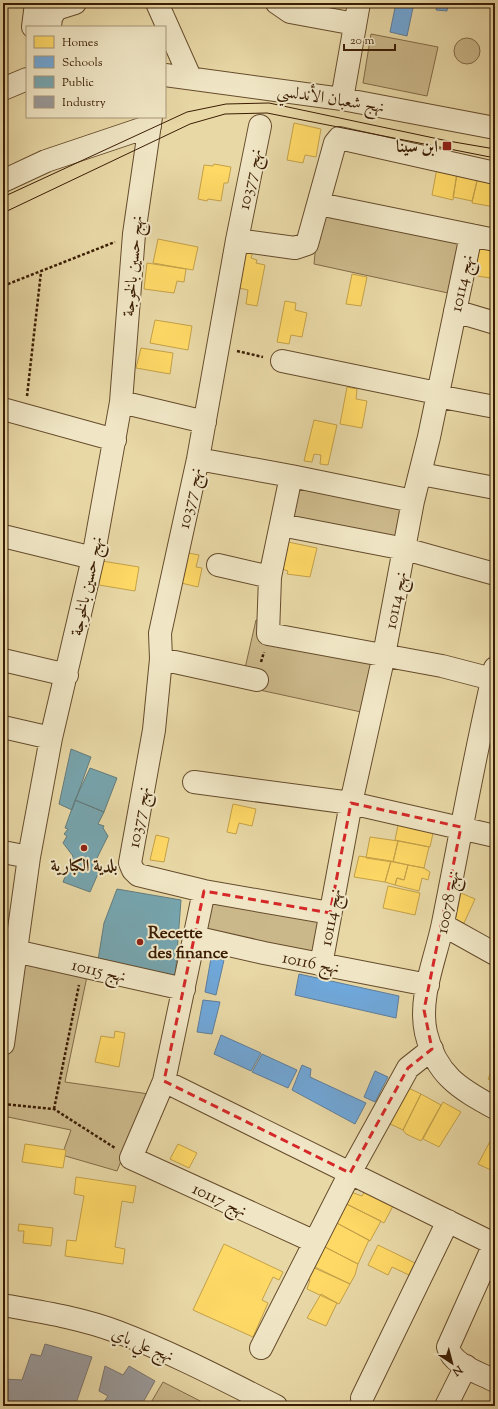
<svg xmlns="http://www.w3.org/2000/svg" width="498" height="1409" font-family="'Sorts Mill Goudy',Amiri,serif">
<rect width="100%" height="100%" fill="#e8d8a6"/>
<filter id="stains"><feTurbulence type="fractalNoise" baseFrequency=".005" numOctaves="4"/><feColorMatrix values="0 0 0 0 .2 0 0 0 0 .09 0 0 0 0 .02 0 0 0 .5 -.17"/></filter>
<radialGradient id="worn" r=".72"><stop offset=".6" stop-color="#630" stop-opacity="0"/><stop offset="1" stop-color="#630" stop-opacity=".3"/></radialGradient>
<path fill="#cbb88a" stroke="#836a47" d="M371 34 438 47 427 96 363 83Z
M454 51a13 13 0 1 1 26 0a13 13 0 1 1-26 0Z
M319 212 459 241 448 293 314 264Z
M284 466 421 495 407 560 270 531Z
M256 620 390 649 375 715 241 686Z
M195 880 335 907 325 957 185 930Z
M21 946 90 962 65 1082 149 1094 117 1171 62 1155 71 1130 3 1116V1086Z
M163 1382 210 1406H149Z"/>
<path fill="#ffd966" stroke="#c4a149" d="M294 123 321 129 316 157 305 155 303 163 287 160Z
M214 164 231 167 228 183H224L221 201 208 199 207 201 198 199 204 165 213 166Z
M437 168 457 172 453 200 432 195Z
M458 169 479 173 472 201 453 197Z
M479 172 495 178V207L472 203Z
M158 239 198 247 193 270 153 263Z
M475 246 495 250 490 278 471 275Z
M240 248 253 251 251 258 257 260 256 263 265 265 257 306 246 304 248 290 235 287Z
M147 263 186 269 184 282 177 281 174 293 144 289Z
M352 274 367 277 361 306 346 304Z
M285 301 296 303 295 310 307 313 302 337 291 335 289 344 277 342Z
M155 320 192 326 188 350 150 343Z
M141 348 173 353 170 374 136 368Z
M347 387 357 389 356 399 367 401 362 428 340 424Z
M314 420 337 425 328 465 320 464 321 455 314 454 312 462 304 461Z
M288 542 317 548 310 577 287 574 288 571 282 569Z
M183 552 199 555 196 567 202 568 198 587 177 582Z
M102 561 139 567 135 591 99 585Z
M233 804 256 809 252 826 239 823 236 834 227 832Z
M400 816 435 824 430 847 395 840Z
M156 835 169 838 164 862 150 860Z
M370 837 398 841 393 862 366 858Z
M398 841 429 847 424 868 393 862Z
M359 856 391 861 385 882 354 877Z
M391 861 408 865 404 880 397 878 395 885 385 882Z
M408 865 424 868 430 872 428 880 422 878 419 891 395 885 397 878 404 880Z
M388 886 420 893 415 915 383 908Z
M461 893 475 899 464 923 455 920Z
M115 1031 125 1033 119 1067 95 1062 101 1036 114 1038Z
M495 1063V1082L488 1079Z
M402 1085 421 1094 403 1130 384 1121Z
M421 1094 441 1105 421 1141 406 1134 403 1130Z
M443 1102 461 1112 439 1147 423 1139Z
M495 1132V1172L478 1164Z
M25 1144 66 1150 63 1168 22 1162Z
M178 1144 197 1153 189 1168 170 1159Z
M76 1177 136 1186 133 1203 122 1201 115 1247 125 1249 123 1264 65 1256 67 1240 76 1241 84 1196 74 1194Z
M365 1191 394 1204 384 1223 345 1203 351 1192 362 1196Z
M342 1202 381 1221 370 1241 333 1221Z
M333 1221 369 1240 358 1264 321 1245Z
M19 1224 53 1228 51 1246 23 1243 24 1231H18Z
M224 1244 283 1272 279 1280 273 1277 262 1300 268 1303 253 1337 193 1310Z
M321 1245 358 1264 355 1275 350 1284 315 1267 321 1255 316 1253Z
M378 1245 415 1263 409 1275 392 1267 388 1275 368 1265Z
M310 1266 350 1284 339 1304 307 1289 310 1280 307 1275Z
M491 1271 495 1273V1281L488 1279Z
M321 1294 337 1303 326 1326 307 1318Z"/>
<path fill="#6fa8dc" stroke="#5f7e9b" d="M396 3H414L407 36 390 32Z
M437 3H448L447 11 436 10Z
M211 958 224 960 216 995 205 992Z
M299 974 399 996 396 1018 295 995Z
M203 1000 220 1002 212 1034 197 1032Z
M221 1035 261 1053 251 1071 214 1054Z
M262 1054 297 1070 288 1088 252 1072Z
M302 1065 311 1069 310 1077 366 1103 355 1124 292 1090Z
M375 1071 388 1077 375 1102 364 1097Z"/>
<path fill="#76a5af" stroke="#647c7c" d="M71 749 91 757 72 810 59 804Z
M90 768 117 778 104 812 75 800Z
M75 800 104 812 98 824 104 826 103 828 108 836 94 864 101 867 90 892 63 882 73 856 63 843 67 836 64 834 68 829 65 828Z
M117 889 181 900 175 980 98 960 104 923Z"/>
<path fill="#999" stroke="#7d746c" d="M45 1344 92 1357 75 1406H3V1379L22 1380 31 1354 41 1356Z
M105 1366 123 1375 129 1366 155 1381 141 1406H101L108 1396 99 1391Z"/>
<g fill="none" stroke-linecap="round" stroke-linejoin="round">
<defs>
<path id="minor" d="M157 3 190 77
M277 3 290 12 355 24
M33 27 36 3
M50 27 51 18 56 9 75 3
M165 75 342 99 495 128
M3 89 27 79
M342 99 359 3
M260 126 237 240 198 459 160 633 161 659 154 730 130 863 133 870 138 875 204 891 330 913
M3 181 46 161 150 126
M319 204 495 240
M237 240 295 248 307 244 335 143 339 138 495 173
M455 311 495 323
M282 361 437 393
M437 396 495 407
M121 402 205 422
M3 409 115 440
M198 459 291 476 270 577 268 634 442 666 492 679
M421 474 495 488
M291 476 413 501
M281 525 405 549 495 574
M3 536 93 558
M218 565 270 577
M161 659 257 680
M3 660 67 675
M495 668C475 752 460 838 443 923 436 958 418 997 426 1033 436 1075 460 1089 495 1108
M3 727 51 738
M194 782 351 803 495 836
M3 852 29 857
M443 925 495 954
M194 937 264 953 428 985
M15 951 184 989
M321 965 351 803 384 655 413 501 429 437 471 235
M3 1044 29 857 51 738 93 558 121 402 134 234 151 117
M164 1081 204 891
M315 1242 131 1158 164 1081 350 1173 408 1068 432 1049
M495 1242 448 1347C452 1365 480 1373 495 1381
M3 1305C42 1312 81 1318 118 1332 173 1353 224 1380 276 1406
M261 1348 350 1173 494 1244
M362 1398 448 1221
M446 1406 466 1366"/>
</defs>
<use href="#minor" stroke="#664c2c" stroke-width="24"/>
<path stroke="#3b1d04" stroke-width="2.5" stroke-dasharray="3 2" stroke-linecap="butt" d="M3 286 115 242
M237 351 263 357
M27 396 41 272
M261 662 264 652
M3 1104 54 1109 115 1148
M54 1109 79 985"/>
<use href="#minor" stroke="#f0e6c5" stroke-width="22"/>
<path stroke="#3b1d04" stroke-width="1" d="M3 197 187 112 226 104 269 103 448 141 495 149
M3 213 190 124 225 114 267 113 495 158"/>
</g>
<path fill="none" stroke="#d62828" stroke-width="3" stroke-dasharray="8 5" stroke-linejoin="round" d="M351 803 461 827 424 1010 432 1049 408 1068 350 1173 164 1081 204 891 330 913Z"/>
<g fill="#8f2418" stroke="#f0e6c5" stroke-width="1.5">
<rect x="442" y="141" width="10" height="10" rx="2"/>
<circle cx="84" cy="848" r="4"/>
<circle cx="140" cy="942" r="4"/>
</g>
<g text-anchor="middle" stroke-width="4" stroke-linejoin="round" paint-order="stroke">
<g font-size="17" fill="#3b1d04" stroke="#f0e6c5">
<text transform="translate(331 98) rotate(9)" y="6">نهج شعبان الأندلسي</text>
<text transform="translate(249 179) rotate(-78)" y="6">نهج 10377</text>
<text transform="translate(132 266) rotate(-85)" y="6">نهج حسين بالخوجة</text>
<text transform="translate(461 283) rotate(-78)" y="6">نهج 10114</text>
<text transform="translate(189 498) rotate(-78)" y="6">نهج 10377</text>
<text transform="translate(86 586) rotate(-78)" y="6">نهج حسين بالخوجة</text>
<text transform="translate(395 600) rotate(-79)" y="6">نهج 10114</text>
<text transform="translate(138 817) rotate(-80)" y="6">نهج 10377</text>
<text transform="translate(447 902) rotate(-79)" y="6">نهج 10078</text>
<text transform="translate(330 917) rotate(-80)" y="6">نهج 10114</text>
<text transform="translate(311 962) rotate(11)" y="6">نهج 10116</text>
<text transform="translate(99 970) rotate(13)" y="6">نهج 10115</text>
<text transform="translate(220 1199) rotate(25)" y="6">نهج 10117</text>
<text transform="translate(143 1344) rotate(22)" y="6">نهج علي باي</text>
</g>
<g font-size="17" font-weight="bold" fill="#3b1d04" stroke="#f0e6c5" text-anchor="end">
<text x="438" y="152">ابن سينا</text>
<text x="84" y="871" text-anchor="middle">بلدية الكبارية</text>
<text x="148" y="938" text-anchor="start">Recette<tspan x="148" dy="20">des finance</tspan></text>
</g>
</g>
<rect width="498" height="1409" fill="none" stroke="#e8d8a6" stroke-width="16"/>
<rect x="4" y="4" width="490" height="1401" fill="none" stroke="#3b1d04" stroke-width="2"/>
<rect x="8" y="8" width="482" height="1393" fill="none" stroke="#3b1d04"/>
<rect x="26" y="26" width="140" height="92" fill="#f0e6c5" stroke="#a89678"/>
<rect x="34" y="36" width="20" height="12" fill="#ffd966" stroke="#a89678"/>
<text x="62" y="46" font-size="12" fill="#3b1d04">Homes</text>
<rect x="34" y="56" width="20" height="12" fill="#6fa8dc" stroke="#a89678"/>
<text x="62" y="66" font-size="12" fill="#3b1d04">Schools</text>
<rect x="34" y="76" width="20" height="12" fill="#76a5af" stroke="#a89678"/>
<text x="62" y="86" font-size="12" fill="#3b1d04">Public</text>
<rect x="34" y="96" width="20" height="12" fill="#999999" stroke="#a89678"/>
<text x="62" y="106" font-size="12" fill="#3b1d04">Industry</text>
<g transform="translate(452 1363) rotate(144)" stroke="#f0e6c5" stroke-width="3" paint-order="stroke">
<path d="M0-3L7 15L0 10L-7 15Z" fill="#3b1d04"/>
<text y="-6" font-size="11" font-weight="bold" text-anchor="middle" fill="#3b1d04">N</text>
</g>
<path d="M344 44v6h51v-6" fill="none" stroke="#3b1d04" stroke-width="2"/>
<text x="350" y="44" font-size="12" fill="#3b1d04" stroke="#f0e6c5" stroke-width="3" paint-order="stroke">20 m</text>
<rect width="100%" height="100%" filter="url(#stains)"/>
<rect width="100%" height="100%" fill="url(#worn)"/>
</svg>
